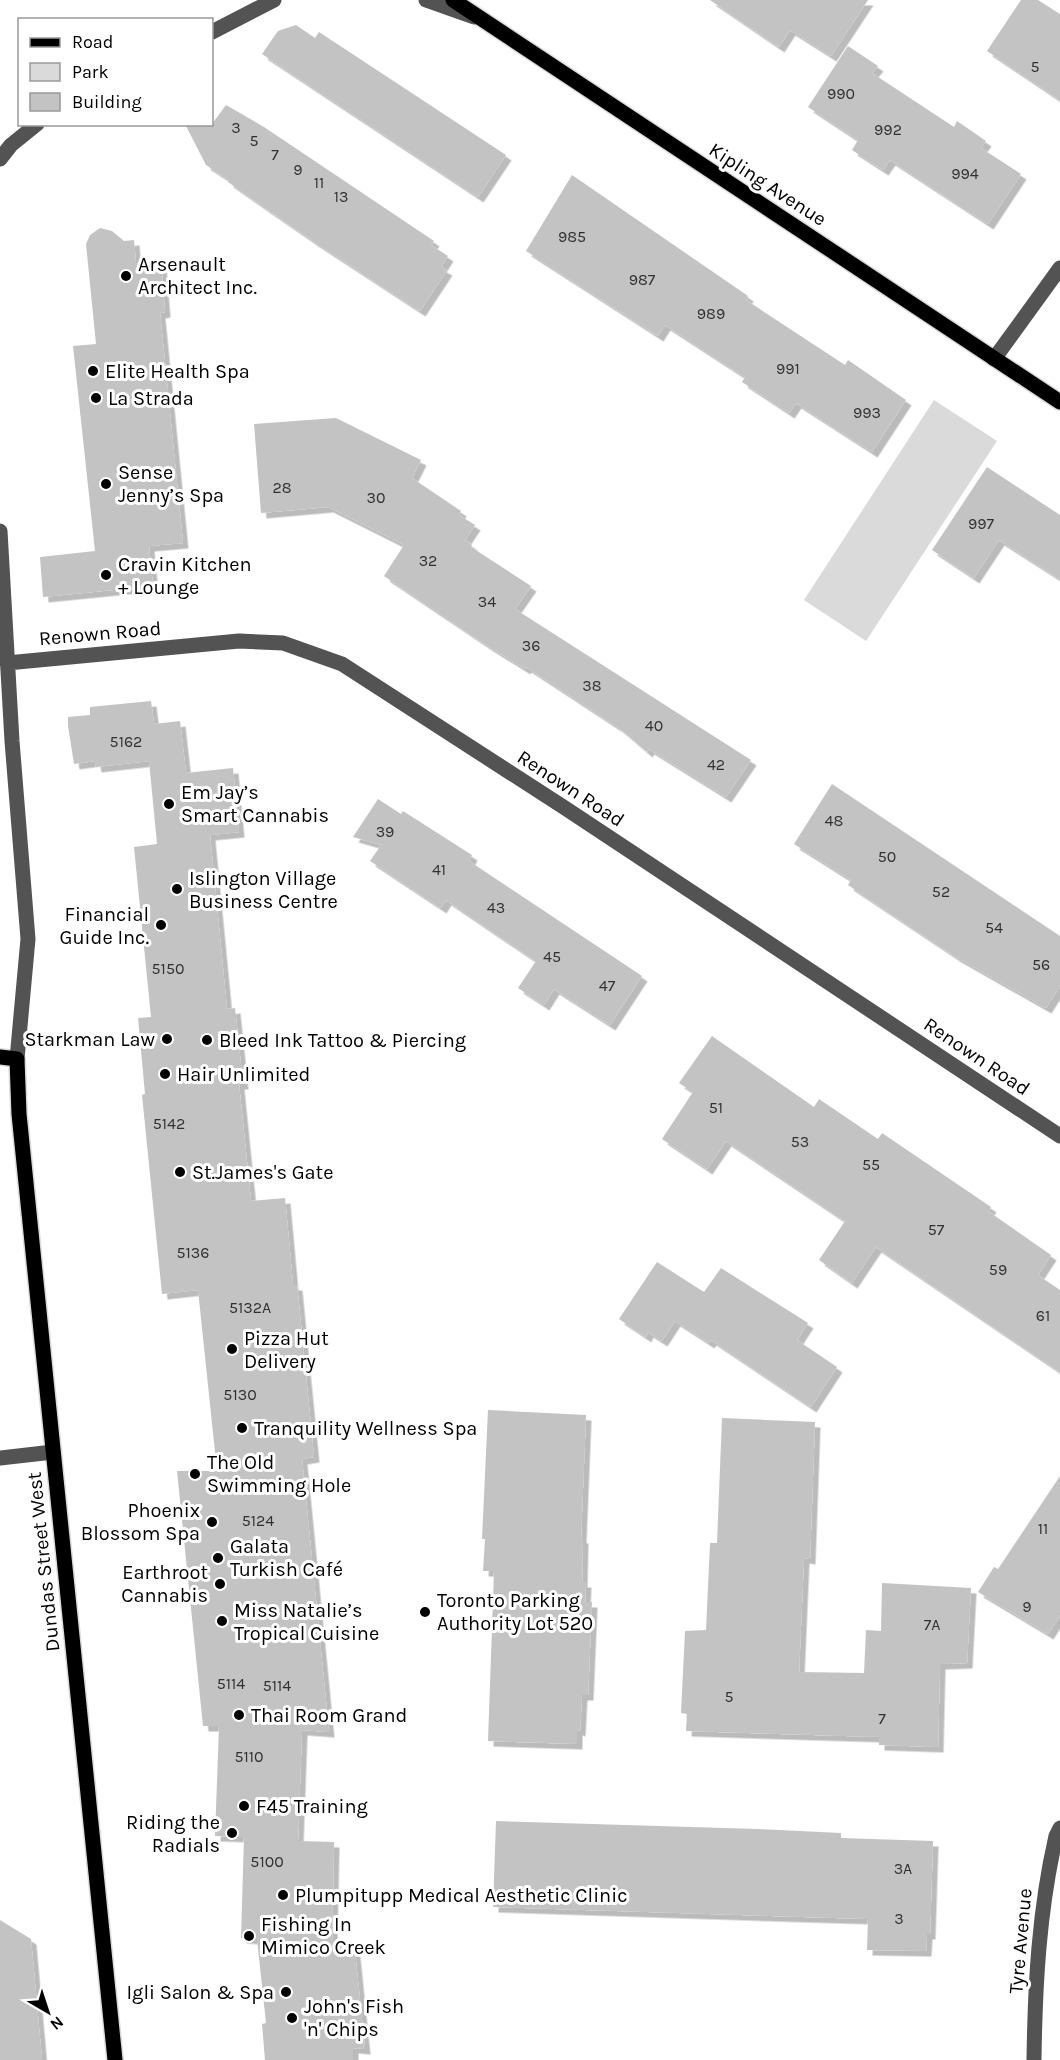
<svg xmlns="http://www.w3.org/2000/svg" width="1060" height="2060" font-family="Karla,sans-serif">
<defs>
<filter id="shadow"><feDropShadow dx="5.5" dy="5.5" stdDeviation="0" flood-color="#0004"/></filter>
</defs>
<rect width="100%" height="100%" fill="#fff"/>
<path fill="#dadada" d="M934 400 997 441 866 641 804 600Z"/>
<path fill="#c3c3c3" filter="url(#shadow)" d="M710 0H868L831 56 790 30 779 47Z
M1021 0H1038L1060 14V100L987 51Z
M296 25 315 38 319 32 506 155 478 197 262 54 278 31Z
M848 46 878 66 872 73 954 127 957 121 986 141 981 148 1021 174 988 224 890 160 883 170 852 150 858 140 808 107Z
M226 105 264 127 434 241 431 245 448 256 441 267 447 270 420 311 313 241 228 182 229 180 206 165 185 124H212Z
M572 175 748 296 746 300 845 365 848 360 906 400 872 452 796 403 789 413 742 382 745 377 665 325 658 336 526 251Z
M100 228 112 231 124 241 134 240 136 264 161 262 165 312 160 313 183 543 149 546 153 586 43 597 40 557 95 551 73 346 96 344 86 244 90 235Z
M336 418 421 460 412 478 461 511 459 515 475 525 465 540 472 545 471 547 531 586 515 609 751 760 726 797 649 749 647 752 619 728 526 667 525 669 488 646 384 576 404 545 328 507 261 513 254 424Z
M987 467 1060 515V579L999 540 974 578 932 550Z
M151 701 154 724 180 721 186 773 233 768 239 832 210 835 227 1009 235 1008 243 1084H239L251 1201 285 1198 293 1285H297L314 1457 302 1459 329 1732 302 1730 298 1841 334 1842 332 1941 354 1942 365 2049 353 2048V2060H265L262 2024 266 2023 257 1939 241 1938 244 1837 215 1836 219 1726H203L177 1471H217L198 1290 162 1294 142 1095 145 1094 138 1018 151 1017 134 847 157 844 149 761 96 767 95 761 74 764 68 726V717L90 715V707Z
M832 784 1060 936V986L1046 1008 956 957 848 885 851 880 794 844Z
M378 799 401 814 403 811 472 855 469 861 642 976 610 1025 554 989 544 1005 518 988 536 961 446 900 441 908 370 861 381 845 353 837Z
M712 1036 814 1107 819 1099 878 1139 882 1133 991 1207 988 1211 1051 1255 1038 1275 1060 1290V1372L876 1247 852 1283 819 1260 845 1221 726 1141 707 1169 662 1139 693 1092 679 1083Z
M657 1262 704 1292 721 1268 808 1323 797 1340 837 1367 811 1407 711 1340 709 1343 675 1321 662 1341 648 1332 646 1337 619 1319Z
M488 1410 586 1415 581 1538H583L582 1582H586L585 1602H592L588 1695H582L580 1731 577 1730V1744L488 1741 494 1571H483L485 1539H482Z
M722 1418 815 1422 810 1559 804 1558 799 1672 864 1673 866 1630 881 1631 882 1583 971 1588 967 1663 940 1664 938 1747 879 1745V1737L686 1731 687 1714 681 1713 685 1631 706 1630 710 1543H717Z
M1060 1476V1615L1048 1634 978 1592 994 1567 998 1569Z
M496 1821 758 1829 841 1833V1838L933 1841 930 1934H927L926 1951 867 1950 868 1919 493 1907Z
M0 1920 31 1939 42 2060H0Z"/>
<g fill="none" stroke-linecap="round" stroke-linejoin="round">
<defs>
<path id="major" d="M453 0 1060 402
M0 1057 17 1059 19 1114 115 2060"/>
</defs>
<use href="#major" stroke="#dbdbdb" stroke-width="18"/>
<path stroke="#535353" stroke-width="15" d="M426 0 474 17
M212 32 274 0
M0 159 11 145 37 124
M994 359 1060 268
M0 531 12 741 28 939 17 1059
M7 663 239 641 283 643 342 664 565 808 1060 1136
M0 1458 53 1452
M1034 2060C1035 1984 1039 1910 1056 1836L1060 1828"/>
<use href="#major" stroke="#000" stroke-width="15"/>
</g>
<g fill="#000" stroke="#fff" stroke-width="2">
<circle cx="126" cy="276" r="6"/>
<circle cx="93" cy="371" r="6"/>
<circle cx="96" cy="398" r="6"/>
<circle cx="106" cy="484" r="6"/>
<circle cx="106" cy="575" r="6"/>
<circle cx="169" cy="804" r="6"/>
<circle cx="177" cy="889" r="6"/>
<circle cx="161" cy="925" r="6"/>
<circle cx="167" cy="1039" r="6"/>
<circle cx="207" cy="1040" r="6"/>
<circle cx="165" cy="1074" r="6"/>
<circle cx="180" cy="1172" r="6"/>
<circle cx="232" cy="1349" r="6"/>
<circle cx="242" cy="1428" r="6"/>
<circle cx="195" cy="1474" r="6"/>
<circle cx="212" cy="1522" r="6"/>
<circle cx="218" cy="1558" r="6"/>
<circle cx="220" cy="1584" r="6"/>
<circle cx="425" cy="1612" r="6"/>
<circle cx="222" cy="1621" r="6"/>
<circle cx="239" cy="1715" r="6"/>
<circle cx="244" cy="1806" r="6"/>
<circle cx="232" cy="1833" r="6"/>
<circle cx="283" cy="1895" r="6"/>
<circle cx="249" cy="1936" r="6"/>
<circle cx="286" cy="1992" r="6"/>
<circle cx="292" cy="2018" r="6"/>
</g>
<g text-anchor="middle" stroke-width="6" stroke-linejoin="round" paint-order="stroke">
<g font-size="16" fill="#313131">
<text x="1035" y="72">5</text>
<text x="841" y="99">990</text>
<text x="236" y="133">3</text>
<text x="888" y="135">992</text>
<text x="254" y="146">5</text>
<text x="275" y="160">7</text>
<text x="298" y="175">9</text>
<text x="965" y="179">994</text>
<text x="319" y="188">11</text>
<text x="341" y="202">13</text>
<text x="572" y="242">985</text>
<text x="642" y="285">987</text>
<text x="711" y="319">989</text>
<text x="788" y="374">991</text>
<text x="867" y="418">993</text>
<text x="282" y="493">28</text>
<text x="376" y="503">30</text>
<text x="981" y="529">997</text>
<text x="428" y="566">32</text>
<text x="487" y="607">34</text>
<text x="531" y="651">36</text>
<text x="592" y="691">38</text>
<text x="654" y="731">40</text>
<text x="126" y="747">5162</text>
<text x="716" y="770">42</text>
<text x="834" y="826">48</text>
<text x="385" y="837">39</text>
<text x="887" y="862">50</text>
<text x="439" y="875">41</text>
<text x="941" y="897">52</text>
<text x="496" y="913">43</text>
<text x="994" y="933">54</text>
<text x="552" y="962">45</text>
<text x="1041" y="970">56</text>
<text x="168" y="974">5150</text>
<text x="607" y="991">47</text>
<text x="716" y="1113">51</text>
<text x="169" y="1129">5142</text>
<text x="800" y="1147">53</text>
<text x="871" y="1170">55</text>
<text x="936" y="1235">57</text>
<text x="193" y="1258">5136</text>
<text x="998" y="1275">59</text>
<text x="250" y="1313">5132A</text>
<text x="1043" y="1321">61</text>
<text x="240" y="1400">5130</text>
<text x="258" y="1526">5124</text>
<text x="1043" y="1534">11</text>
<text x="1027" y="1612">9</text>
<text x="932" y="1630">7A</text>
<text x="231" y="1689">5114</text>
<text x="277" y="1691">5114</text>
<text x="729" y="1702">5</text>
<text x="882" y="1724">7</text>
<text x="249" y="1762">5110</text>
<text x="267" y="1867">5100</text>
<text x="903" y="1874">3A</text>
<text x="899" y="1924">3</text>
</g>
<g font-size="20" fill="#000" stroke="#fff">
<text transform="translate(768 184) rotate(33)" y="7">Kipling Avenue</text>
<text transform="translate(100 633) rotate(-5)" y="7">Renown Road</text>
<text transform="translate(571 788) rotate(33)" y="7">Renown Road</text>
<text transform="translate(977 1056) rotate(34)" y="7">Renown Road</text>
<text transform="translate(43 1562) rotate(-96)" y="7">Dundas Street West</text>
<text transform="translate(1020 1941) rotate(-85)" y="7">Tyre Avenue</text>
</g>
<g font-size="20" fill="#000" stroke="#fff" text-anchor="start">
<text x="138" y="271">Arsenault<tspan x="138" dy="23">Architect Inc.</tspan></text>
<text x="105" y="378">Elite Health Spa</text>
<text x="108" y="405">La Strada</text>
<text x="118" y="479">Sense<tspan x="118" dy="23">Jenny’s Spa</tspan></text>
<text x="118" y="571">Cravin Kitchen<tspan x="118" dy="23">+ Lounge</tspan></text>
<text x="181" y="799">Em Jay’s<tspan x="181" dy="23">Smart Cannabis</tspan></text>
<text x="189" y="885">Islington Village<tspan x="189" dy="23">Business Centre</tspan></text>
<text x="149" y="921" text-anchor="end">Financial<tspan x="149" dy="23">Guide Inc.</tspan></text>
<text x="155" y="1046" text-anchor="end">Starkman Law</text>
<text x="219" y="1047">Bleed Ink Tattoo &amp; Piercing</text>
<text x="177" y="1081">Hair Unlimited</text>
<text x="192" y="1179">St.James's Gate</text>
<text x="244" y="1345">Pizza Hut<tspan x="244" dy="23">Delivery</tspan></text>
<text x="254" y="1435">Tranquility Wellness Spa</text>
<text x="207" y="1469">The Old<tspan x="207" dy="23">Swimming Hole</tspan></text>
<text x="200" y="1517" text-anchor="end">Phoenix<tspan x="200" dy="23">Blossom Spa</tspan></text>
<text x="230" y="1553">Galata<tspan x="230" dy="23">Turkish Café</tspan></text>
<text x="208" y="1579" text-anchor="end">Earthroot<tspan x="208" dy="23">Cannabis</tspan></text>
<text x="437" y="1607">Toronto Parking<tspan x="437" dy="23">Authority Lot 520</tspan></text>
<text x="234" y="1617">Miss Natalie’s<tspan x="234" dy="23">Tropical Cuisine</tspan></text>
<text x="251" y="1722">Thai Room Grand</text>
<text x="256" y="1813">F45 Training</text>
<text x="220" y="1829" text-anchor="end">Riding the<tspan x="220" dy="23">Radials</tspan></text>
<text x="295" y="1902">Plumpitupp Medical Aesthetic Clinic</text>
<text x="261" y="1931">Fishing In<tspan x="261" dy="23">Mimico Creek</tspan></text>
<text x="274" y="1999" text-anchor="end">Igli Salon &amp; Spa</text>
<text x="304" y="2013">John's Fish<tspan x="304" dy="23">'n' Chips</tspan></text>
</g>
</g>
<rect x="18" y="18" width="195" height="108" fill="#ffffff" stroke="#999999" stroke-width="1.5"/>
<rect x="30" y="38" width="30" height="9" fill="#000000" stroke="#999999" stroke-width="1.5"/>
<text x="72" y="48" font-size="18" fill="#000000">Road</text>
<rect x="30" y="63" width="30" height="18" fill="#dadada" stroke="#999999" stroke-width="1.5"/>
<text x="72" y="78" font-size="18" fill="#000000">Park</text>
<rect x="30" y="93" width="30" height="18" fill="#c3c3c3" stroke="#999999" stroke-width="1.5"/>
<text x="72" y="108" font-size="18" fill="#000000">Building</text>
<g transform="translate(48 2012) rotate(141)" stroke="#ffffff" stroke-width="4.5" paint-order="stroke">
<path d="M0-4.5L10 22L0 15L-10 22Z" fill="#000000"/>
<text y="-9" font-size="16" font-weight="bold" text-anchor="middle" fill="#000000">N</text>
</g>
</svg>
